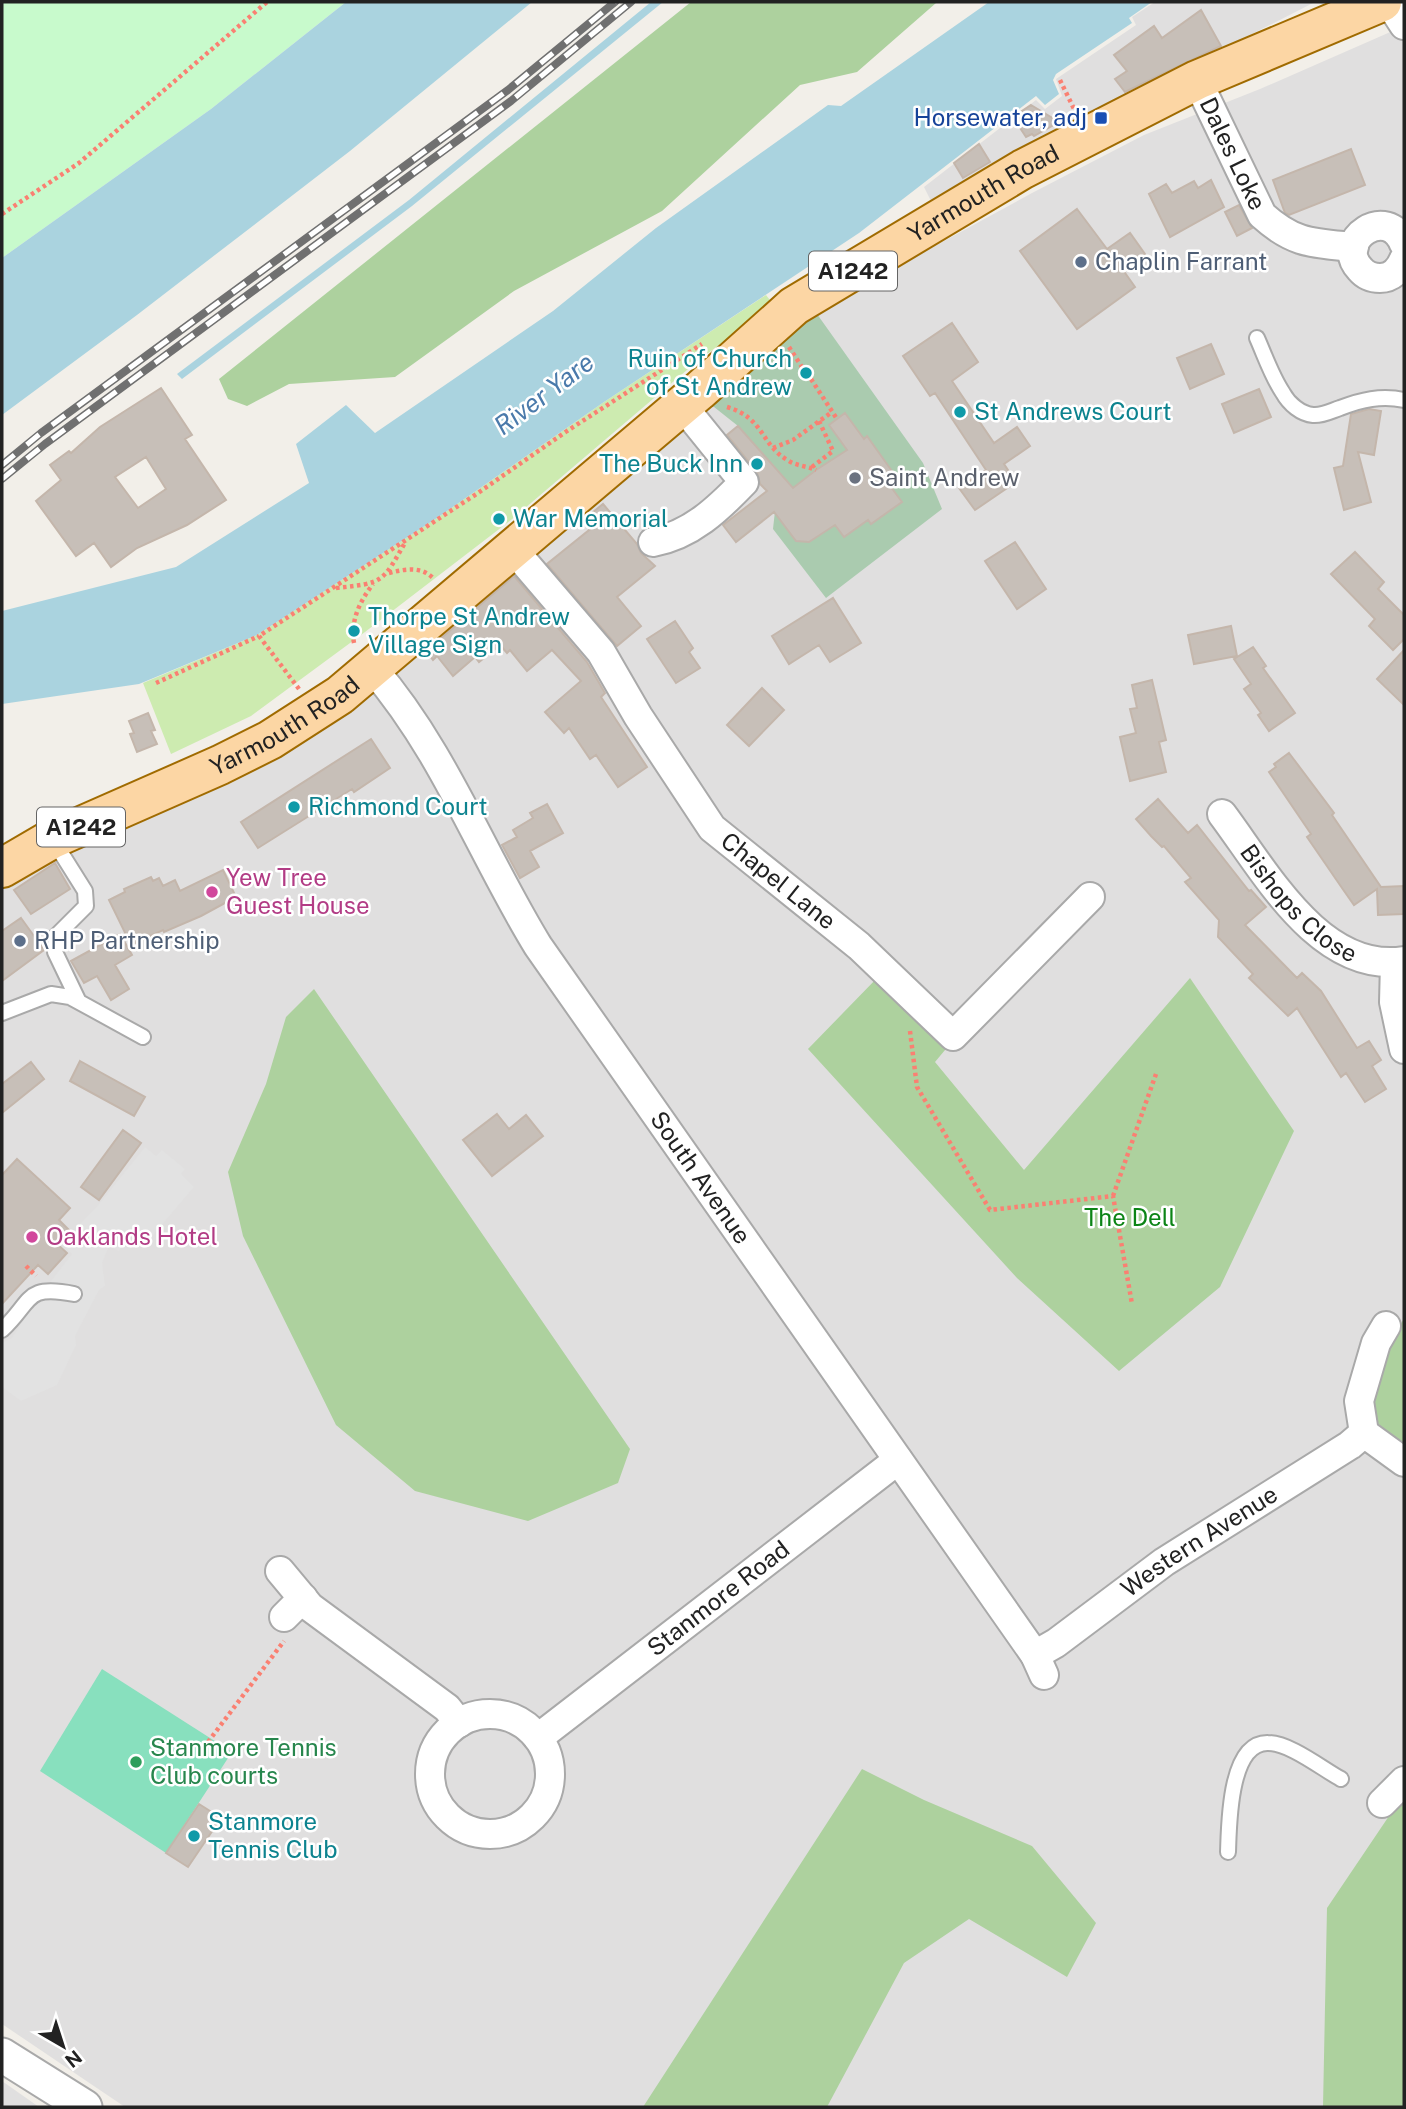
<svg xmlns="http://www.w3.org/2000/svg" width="1406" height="2109" font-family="'Public Sans',sans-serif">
<rect width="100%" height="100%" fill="#f2efe9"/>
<path fill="#e0dfdf" d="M1155 2H1315L1195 63 936 211 924 187 1036 100 1045 109 1062 96 1056 79 1136 25 1132 17Z
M1404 26V2107H125L2 2024V885L144 814 199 796 329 719 775 339 889 271 1032 193 1144 135 1260 89Z
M2 2081 39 2107H2Z"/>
<path fill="#cdebb0" d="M766 295 773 304 694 364 511 520 365 632 251 716 171 754 143 683 257 635 437 518 604 402Z"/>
<path fill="#add19e" d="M691 2H944L936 3 857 72 800 85 662 211 514 291 395 377 289 384 247 406 228 399 219 379Z
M878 977 950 1044 935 1062 1024 1170 1190 978 1294 1131 1220 1287 1119 1371 1017 1278 808 1049Z
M314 989 630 1449 618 1483 528 1521 415 1491 336 1425 243 1236 228 1172 266 1084 286 1017Z
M1404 1319V1448L1370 1416 1369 1382 1388 1343Z
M862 1769 924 1800 1032 1846 1096 1923 1067 1977 969 1919 904 1963 827 2107H643Z
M1404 1799V2107H1323L1327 1908 1389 1816Z"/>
<path fill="#aacbaf" d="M817 314 923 463 942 509 826 598 773 529 776 502 792 487 738 426 704 399 775 339Z"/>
<path fill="#c8facc" d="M2 2H346L211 109 2 258Z"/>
<path fill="#88e0be" d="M102 1669 232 1752 166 1853 40 1771Z"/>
<path fill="#e2e2e2" d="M145 1147 156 1156 162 1150 185 1169 181 1174 194 1187 148 1241 129 1233 119 1251 109 1246 102 1263 105 1286 99 1290 75 1336 76 1345 57 1385 21 1401 2 1387V1343L12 1338 37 1299 72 1254 61 1244 100 1203Z"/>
<path fill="#aad3df" d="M346 2H532L350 151 137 315 2 415V258L211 109Z
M651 2H663L412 206 182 379 177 374 409 200Z
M989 2H1152L1129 18 1132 23 1056 74 1053 80 1059 94 1045 105 1036 96 859 233 604 402 437 518 257 635 139 684 2 704V611L176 567 309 483 296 444 346 405 375 433 553 311 656 228 828 105 841 106Z"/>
<path fill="#c7bfb8" stroke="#c4b6ab" stroke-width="2" fill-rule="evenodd" d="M1201 10 1221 46 1125 92 1115 79 1127 71 1114 55 1154 26 1162 38Z
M1031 105 1059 122 1034 136 1032 134 1026 137 1013 117Z
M979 144 990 162 963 178 954 163Z
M1351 149 1365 185 1289 215 1285 213 1273 180Z
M1211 180 1224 207 1170 237 1149 194 1166 184 1172 193 1194 181 1198 188Z
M1239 205 1252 228 1237 236 1225 212Z
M1077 209 1107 249 1130 233 1145 254 1123 270 1135 287 1077 329 1020 251Z
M952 323 978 362 952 381 994 443 1017 427 1030 446 1004 464 1016 482 975 510 959 488 986 470 935 393 930 396 903 356Z
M1211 344 1224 374 1190 389 1177 358Z
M161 388 192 435 185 439 226 500 187 525 137 548 111 567 94 543 76 556 36 501 61 480 50 465 69 451 71 453 100 427ZM146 457 166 489 138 508 115 477Z
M1259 389 1271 417 1234 433 1222 404Z
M1369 409 1381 411 1374 455 1358 452 1371 502 1344 510 1334 468 1343 466 1351 414Z
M845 413 864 439 867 436 899 481 891 487 902 502 871 524 868 520 844 537 835 525 809 542 796 541 774 512 736 542 723 525 767 491 760 484 757 472 727 435 738 426 793 488 816 470 847 450 829 425Z
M603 504 637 544 641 553 655 566 617 597 641 626 617 646 547 564 594 526 587 517Z
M1015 542 1046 589 1017 609 985 561Z
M1355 552 1384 582 1378 589 1404 615V639L1393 650 1369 626 1375 619 1331 574Z
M514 576 587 662 605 693 601 697 647 767 618 787 596 755 590 759 569 728 564 733 545 712 581 681 552 650 527 671 510 650 507 653 500 645 479 662 475 657 453 676 437 656 433 660 426 651Z
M833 598 861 643 830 662 819 645 789 664 772 636Z
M675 621 693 648 689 652 700 668 676 683 647 639Z
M1231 626 1237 656 1194 664 1188 635Z
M1253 647 1266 666 1263 668 1295 713 1269 731 1258 715 1261 713 1244 689 1251 684 1234 659Z
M1404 650V705L1377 679Z
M1152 680 1166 740 1159 742 1166 772 1130 781 1120 737 1136 733 1130 709 1137 708 1132 685Z
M762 688 784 710 749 746 727 725Z
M148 713 155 730 151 731 157 744 137 752 130 734 134 733 129 721Z
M371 739 390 768 354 792 352 789 258 848 241 822Z
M1289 753 1334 813 1332 815 1381 887 1404 886V914L1378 915 1377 889 1354 905 1342 888 1307 837 1311 834 1269 772 1276 767 1274 764Z
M1158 799 1188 833 1197 825 1249 891 1251 890 1266 907 1245 925 1297 978 1302 973 1321 991 1357 1048 1369 1041 1381 1060 1372 1066 1386 1089 1365 1102 1346 1073 1341 1077 1297 1008 1288 1016 1249 978 1253 974 1218 937 1219 920 1185 882 1191 878 1164 846 1162 847 1151 836 1136 819Z
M547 804 563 833 530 851 539 867 520 878 502 845 517 837 513 830 533 818 530 813Z
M55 863 70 889 31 914 14 890Z
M223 870 236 897 201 916 164 932 163 930 131 945 109 900 125 892 124 889 151 877 153 881 159 878 163 886 175 880 180 891Z
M21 918 44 950 2 981V931Z
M120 934 132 955 115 965 129 989 111 1000 97 976 84 983 71 961Z
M80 1061 145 1097 134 1116 70 1081Z
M31 1062 44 1079 2 1113V1084Z
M497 1114 509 1129 526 1115 543 1136 492 1176 463 1140Z
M123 1130 141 1143 99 1200 81 1187Z
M17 1159 70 1208 59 1220 69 1230 56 1243 67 1253 48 1274 38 1265 2 1304V1175Z
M199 1804 221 1818 188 1867 166 1853Z"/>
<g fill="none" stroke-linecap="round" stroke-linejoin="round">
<defs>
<path id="service" d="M1257 338C1265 356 1272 377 1283 393 1289 404 1301 414 1313 415 1322 416 1331 411 1340 408 1361 400 1381 395 1404 400
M53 840 85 891 86 906 56 936 55 952 79 1002
M2 1013 51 994 70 997 143 1037
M2 1330C33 1301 24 1284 74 1294
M1228 1852C1229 1825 1229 1742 1268 1743 1290 1743 1321 1768 1341 1779"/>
<g id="minor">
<path d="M1389 2 1404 25"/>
<path id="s1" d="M1197 80 1262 215C1294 244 1313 243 1354 247"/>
<path d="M1404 244C1388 203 1333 240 1360 269 1365 275 1372 278 1380 278 1392 278 1400 269 1404 259"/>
<path d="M653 542C691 535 718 509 744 482L681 404"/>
<path id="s2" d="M512 548 601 652 638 716 712 828 859 946 953 1036 1090 897"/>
<path id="s3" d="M373 669C444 751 482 855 538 946L1035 1655 1044 1675"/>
<path id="s4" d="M1222 814C1265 871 1320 974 1404 961"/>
<path d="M1395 963 1394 1002 1404 1049"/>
<path d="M1386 1326 1376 1343 1359 1401 1364 1433 1404 1462"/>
<path d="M280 1571 310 1607 447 1708 459 1723"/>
<path d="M284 1617 303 1598"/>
<path id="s5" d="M1035 1655 1056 1643 1164 1562 1350 1445 1364 1433"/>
<circle cx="490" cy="1774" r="60"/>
<path id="s6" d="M538 1738 898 1460"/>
<path d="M1382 1803 1404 1781"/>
</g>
<path id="tertiary" d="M2 2055 85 2107"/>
<g id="primary">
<path id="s7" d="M2 868 52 839 220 765 270 740 340 695 699 391 794 306 1023 169 1197 80 1382 2"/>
</g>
</defs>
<use href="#service" stroke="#a9a9a9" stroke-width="18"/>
<use href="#minor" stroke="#a9a9a9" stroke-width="32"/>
<use href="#tertiary" stroke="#a9a9a9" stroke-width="37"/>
<use href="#primary" stroke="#a06b00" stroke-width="42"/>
<path stroke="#fa8072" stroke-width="4.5" stroke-dasharray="3.5 3.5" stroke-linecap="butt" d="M1060 80 1075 111
M2 214 79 163 267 2
M789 347 802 367
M811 379 837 419
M727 407C765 418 760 445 789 461 797 466 807 466 816 470
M773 448 793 440 832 412
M812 467 833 451 819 421
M389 573C405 569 421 566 433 578
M336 588C384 583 382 583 406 541
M354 643C350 621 360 601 373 584
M156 683 259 636
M299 689 259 636 478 493 567 431 702 344
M910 1031 917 1087 990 1210 1113 1196 1132 1304
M1113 1196 1156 1074
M26 1266 36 1276
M208 1742 284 1641"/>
<use href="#service" stroke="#fff" stroke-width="14"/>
<use href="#minor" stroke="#fff" stroke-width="28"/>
<use href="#tertiary" stroke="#fff" stroke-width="33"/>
<use href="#primary" stroke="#fcd6a4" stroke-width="38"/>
<defs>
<path id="rail" d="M2 465 41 433 508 90 615 2
M2 479 45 444 511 101 631 2"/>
</defs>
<use href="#rail" stroke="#707070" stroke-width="8"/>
<use href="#rail" stroke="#fff" stroke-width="5" stroke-dasharray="16" stroke-linecap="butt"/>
</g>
<rect fill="#1a4fb4" stroke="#fff" stroke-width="2.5" x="1094" y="111" width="14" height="14" rx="3.5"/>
<g fill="#5c6f8a" stroke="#fff" stroke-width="2.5">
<circle cx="1081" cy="262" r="7"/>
<circle cx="20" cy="941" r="7"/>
</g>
<g fill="#0f9aa8" stroke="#fff" stroke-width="2.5">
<circle cx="806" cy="373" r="7"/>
<circle cx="960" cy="412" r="7"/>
<circle cx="757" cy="464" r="7"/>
<circle cx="499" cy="519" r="7"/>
<circle cx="354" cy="631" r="7"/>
<circle cx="294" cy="807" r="7"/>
<circle cx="194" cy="1836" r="7"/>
</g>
<circle fill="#6b7280" stroke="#fff" stroke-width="2.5" cx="855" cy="478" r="7"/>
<g fill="#d1479c" stroke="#fff" stroke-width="2.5">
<circle cx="212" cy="892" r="7"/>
<circle cx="32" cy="1237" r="7"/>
</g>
<circle fill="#2e9e5b" stroke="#fff" stroke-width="2.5" cx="136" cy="1762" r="7"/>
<g text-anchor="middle" stroke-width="5" stroke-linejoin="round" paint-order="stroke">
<g fill="#fff" stroke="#646464" stroke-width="2">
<rect x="809" y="251.5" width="88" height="39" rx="5"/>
<rect x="37" y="807.5" width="88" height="39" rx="5"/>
</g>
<g font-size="23" font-weight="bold" fill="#222">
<text x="853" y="279">A1242</text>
<text x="81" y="835">A1242</text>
</g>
<g font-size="24" fill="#164399" stroke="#fff" text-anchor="end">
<text x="1087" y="126">Horsewater, adj</text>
</g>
<g font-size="24" fill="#222" stroke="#fff">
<text dy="8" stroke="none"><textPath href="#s1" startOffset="82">Dales Loke</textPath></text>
<text dy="8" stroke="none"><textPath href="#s7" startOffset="1199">Yarmouth Road</textPath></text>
<text dy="8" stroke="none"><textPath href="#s7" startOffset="317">Yarmouth Road</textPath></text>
<text dy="8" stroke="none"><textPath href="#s2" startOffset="430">Chapel Lane</textPath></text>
<text dy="8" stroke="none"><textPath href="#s4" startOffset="119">Bishops Close</textPath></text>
<text dy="8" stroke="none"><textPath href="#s3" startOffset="606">South Avenue</textPath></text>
<text dy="8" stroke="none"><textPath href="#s5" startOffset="200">Western Avenue</textPath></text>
<text dy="8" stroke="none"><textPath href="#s6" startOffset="228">Stanmore Road</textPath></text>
</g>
<g font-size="24" fill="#4e5e75" stroke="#fff" text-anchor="start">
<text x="1095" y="270">Chaplin Farrant</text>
<text x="34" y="949">RHP Partnership</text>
</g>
<g font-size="24" fill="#0d838f" stroke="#fff" text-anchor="start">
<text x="792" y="367" text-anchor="end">Ruin of Church<tspan x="792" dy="28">of St Andrew</tspan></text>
<text x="974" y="420">St Andrews Court</text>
<text x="743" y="472" text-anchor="end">The Buck Inn</text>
<text x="513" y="527">War Memorial</text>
<text x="368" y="625">Thorpe St Andrew<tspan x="368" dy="28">Village Sign</tspan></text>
<text x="308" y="815">Richmond Court</text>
<text x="208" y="1830">Stanmore<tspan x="208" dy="28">Tennis Club</tspan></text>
</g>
<g font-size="24" fill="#5b616d" stroke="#fff" text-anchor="start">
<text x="869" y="486">Saint Andrew</text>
</g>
<g font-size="24" fill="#b23c85" stroke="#fff" text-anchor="start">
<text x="226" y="886">Yew Tree<tspan x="226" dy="28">Guest House</tspan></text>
<text x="46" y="1245">Oaklands Hotel</text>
</g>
<g font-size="24" fill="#0c8416" stroke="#fff">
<text x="1130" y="1226">The Dell</text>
</g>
<g font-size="24" fill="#27864d" stroke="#fff" text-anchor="start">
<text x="150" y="1756">Stanmore Tennis<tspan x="150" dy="28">Club courts</tspan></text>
</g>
<g font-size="26" font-style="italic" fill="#4a7aab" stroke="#fff">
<text transform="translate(544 394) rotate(-37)" y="9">River Yare</text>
</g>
</g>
<rect width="1406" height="2109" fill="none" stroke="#222222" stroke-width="7"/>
<g transform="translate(63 2046) rotate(141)" stroke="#ffffff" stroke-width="5" paint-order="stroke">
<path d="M0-5L12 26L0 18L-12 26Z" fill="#222222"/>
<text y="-10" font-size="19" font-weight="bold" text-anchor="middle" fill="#222222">N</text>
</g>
</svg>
